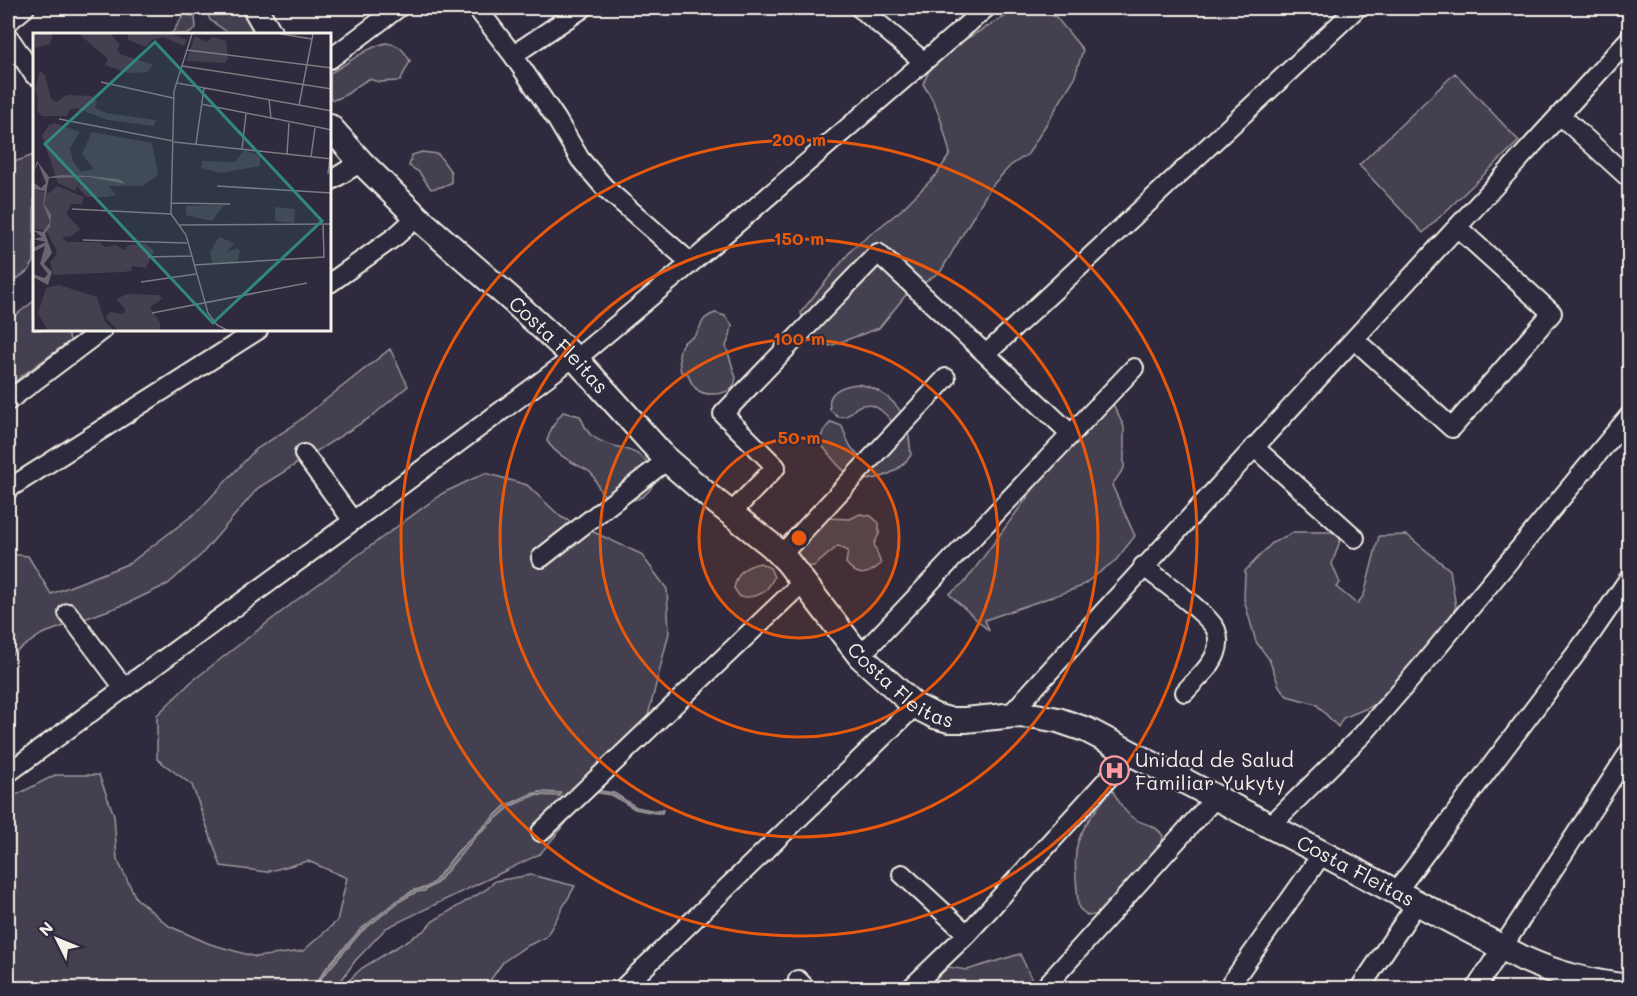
<svg xmlns="http://www.w3.org/2000/svg" width="1637" height="996" font-family="Mali,sans-serif">
<rect width="100%" height="100%" fill="#2f2a3d"/>
<filter id="ink" filterUnits="userSpaceOnUse"><feTurbulence type="fractalNoise" baseFrequency=".0167" numOctaves="2"/><feDisplacementMap in="SourceGraphic" scale="12" xChannelSelector="R" yChannelSelector="G"/><feConvolveMatrix kernelMatrix="1 2 1 2 8 2 1 2 1" color-interpolation-filters="sRGB"/></filter>
<g filter="url(#ink)">
<path fill="#454050" stroke="#9c989c" stroke-width="1.5" d="M205 8H242L260 34H228L227 32 210 20Z
M1035 8 1056 17 1083 50 1074 79 1028 154 1010 166 990 188 941 271 905 296 879 328 830 346 805 333 801 312 853 248 900 211 937 174 950 154C943 126 939 108 923 84L936 56 1018 9Z
M184 14 195 17 196 28 189 34H170L173 32Z
M386 43C400 45 403 49 410 61L400 81 379 82 369 79C354 86 350 96 333 100L330 98V73C349 63 365 48 386 43Z
M1455 73 1519 141 1423 233 1359 165Z
M422 152 438 154 451 172V183L441 187 431 189 419 172 409 166 412 155Z
M34 155V262L28 271 8 285V164Z
M34 301V330H64L71 340 8 386V321Z
M715 313 725 316 732 325 730 336 726 346 736 378C735 381 735 385 733 387 726 395 707 396 699 391 693 387 690 381 688 374L681 372C679 361 676 347 687 340 691 337 692 339 695 335 705 323 698 320 715 313Z
M390 349 408 386 371 417 258 488 201 555 168 584 126 604 42 634 8 657V554L28 556 51 594 130 563 198 511 255 450 291 427Z
M858 384C877 387 899 402 905 421 909 431 910 444 911 455 903 466 891 475 877 478 849 486 834 461 819 441L824 430 831 422 842 426C848 443 850 451 867 461L897 431C891 418 875 399 859 406 854 408 852 413 848 415 845 417 841 417 838 417L830 410C830 407 829 403 830 399 834 388 848 385 858 384Z
M1113 404 1124 427V468L1112 485 1135 536 1116 560 1080 587 985 620 989 631 949 594 965 582 1043 476 1072 442Z
M563 412 580 416C583 421 586 431 591 435 612 452 639 443 653 471 656 478 653 487 648 492 637 504 613 504 602 493 597 487 596 478 591 473 588 470 583 468 579 466 566 459 555 453 547 441 550 429 555 421 563 412Z
M485 473 527 485 561 517 641 554 667 589 669 633 648 716 586 782 566 823 540 854 386 928 355 961 336 988H8V803L16 795 55 775H99L114 815 117 859 136 898 169 926 210 944 256 957 303 951 337 921 347 878 308 861 266 872 221 866 192 785 157 759V715L191 682 298 599 443 493Z
M860 514 871 516 879 523V534L874 544 881 564C867 576 858 578 846 563L848 551 838 546 814 566 803 568 795 560 796 549 827 518 850 519Z
M1294 532H1343L1332 564 1340 583 1336 587 1357 604 1364 595 1379 536 1407 535 1450 570 1456 607 1432 647 1396 689 1370 707 1343 718 1338 727 1316 704 1287 696 1279 686 1269 659 1256 642 1244 600 1245 571 1272 543Z
M760 563 770 568 774 577C767 593 758 598 740 597L734 588C738 571 744 567 760 563Z
M1112 789C1117 799 1124 812 1133 818 1145 826 1155 823 1163 836 1161 858 1147 899 1125 909 1114 913 1099 913 1088 916L1079 908 1078 903C1077 885 1073 863 1077 846 1082 824 1099 807 1112 789Z
M531 875 575 886 546 937 525 947 503 962 485 988H341L362 968 425 930 433 921 487 889 495 881Z
M1020 954 1036 988H928L948 967 967 970Z"/>
<path fill="#6a6670" stroke="#a19ea0" stroke-width="1.5" d="M594 790 614 793 636 807 656 811 663 810 662 813H655L635 809 612 795 594 792Z
M540 792 561 793 560 796 535 795 511 806 477 835 437 883 424 891 416 892 400 901 361 932 313 988H309L317 982 327 967 361 929 399 899 414 890 425 888 434 882 458 851 505 806 531 794Z"/>
<g fill="none" stroke-linecap="round" stroke-linejoin="round">
<defs>
<path id="minor" d="M477 8 513 55 557 120 580 159 604 187 691 263
M860 8 923 61
M8 22 25 8
M8 36 34 75
M513 55 583 8
M330 59 398 8
M1560 115 1630 179
M330 181 361 162
M330 283 396 236 417 217
M1355 340 1452 428 1552 313 1458 228
M986 354 1357 8
M576 359 691 263 986 8
M8 401 102 330
M1254 447 1355 538
M304 454 353 521
M8 489 258 330
M731 513 776 467 723 414 878 253 1071 434
M781 555 946 378
M541 558 667 460
M1143 566C1159 579 1209 614 1216 630 1219 638 1219 645 1216 653 1211 668 1195 680 1185 692
M68 613 124 688
M860 656 1134 368
M1009 716C1214 489 1424 265 1630 38
M8 773 353 521 574 357
M1270 826 1363 734 1427 660 1630 415
M541 832 803 582
M902 874 967 934
M1396 892 1593 631 1630 577
M798 980 806 988
M623 988 915 706
M911 988 967 934 1132 752
M1044 988 1216 797
M1228 988 1322 854
M1360 988 1417 903
M1476 988 1630 751"/>
<g id="major">
<path d="M255 8 270 34"/>
<path id="s1" d="M330 127 361 162 417 217 513 301 574 357 667 460 710 497 771 545 787 561 860 656 915 706 935 716 949 720H965L1015 715 1036 716 1058 720 1087 730 1524 959C1559 975 1591 983 1630 987"/>
</g>
</defs>
<use href="#minor" stroke="#f4f1e8" stroke-width="22"/>
<use href="#major" stroke="#f4f1e8" stroke-width="28"/>
<use href="#minor" stroke="#2f2a3d" stroke-width="18"/>
<use href="#major" stroke="#2f2a3d" stroke-width="24"/>
</g>
</g>
<circle cx="799" cy="538" r="100" fill="#e8590c" fill-opacity=".12"/>
<g fill="none" stroke="#e8590c" stroke-width="3">
<circle cx="799" cy="538" r="100"/>
<circle cx="799" cy="538" r="199"/>
<circle cx="799" cy="538" r="299"/>
<circle cx="799" cy="538" r="398"/>
</g>
<defs>
<symbol id="hospital-ring" viewBox="-11 -11 22 22"><circle r="9.5" fill="#2f2a3d" stroke="#ff9aa2" stroke-width="1.5"/><path d="M-5-5h3v3.5h4V-5h3V5h-3V1.5h-4V5h-3Z" fill="#ff9aa2"/></symbol>
</defs>
<g fill-rule="evenodd">
<use href="#hospital-ring" x="1098" y="754" width="33" height="33"/>
</g>
<g text-anchor="middle" stroke-width="4.5" stroke-linejoin="round" paint-order="stroke">
<g font-size="20" fill="#f4f1e8" stroke="#2f2a3d">
<text dy="7" stroke="none"><textPath href="#s1" startOffset="316">Costa Fleitas</textPath></text>
<text dy="7" stroke="none"><textPath href="#s1" startOffset="802">Costa Fleitas</textPath></text>
<text dy="7" stroke="none"><textPath href="#s1" startOffset="1306">Costa Fleitas</textPath></text>
</g>
<g font-size="20" fill="#f4f1e8" stroke="#2f2a3d" text-anchor="start">
<text x="1135" y="767">Unidad de Salud<tspan x="1135" dy="23">Familiar Yukyty</tspan></text>
</g>
</g>
<g transform="translate(33 33)">
<rect width="298" height="298" fill="#2f2a3d"/>
<path d="M0 1H20L17 11 3 15ZM46 1H78L87 12 84 17 87 21 120 32 114 39 95 40 72 32 75 26ZM95 1H138L154 7 151 13 130 4 119 7 113 14 95 7ZM162 3 173 9 180 4 193 8 195 25 192 30 153 28ZM7 38 12 42 18 66 23 69 34 62 59 63 64 69 62 75 73 80 123 87 121 93 75 87 43 75 36 77 34 83H9L4 78 5 65 2 57ZM22 90 47 99 37 115 40 128 48 139 61 136 49 121 59 99 119 110 125 142 109 153H76L83 162 75 164H54L45 155 48 147 42 158 25 150 9 103 16 92ZM211 117 227 123V133L188 140 168 135 169 128 202 129ZM24 153 51 164 49 171H38L33 181 47 196 39 203 29 204 34 209H66L72 214 83 212 91 217 96 212 113 211 121 218 113 235 99 233 98 238 90 239 20 242 17 229 24 221 22 214 13 198 0 196V156L16 160ZM191 172 179 188 153 182V173ZM242 174 262 176 261 190 242 188ZM186 204 201 210 194 219 204 215 207 218 204 230H179L177 219ZM26 252 64 264 72 289 82 298H15L5 280 13 255ZM94 261 126 262 129 266 117 274 127 290V298H85L73 285 77 279 89 281 93 277 83 266Z" fill="#454050"/>
<path d="M4 128 16 144 28 142 57 143 85 146 89 148 92 151 56 144 16 145 11 171 18 181V185L17 194 12 200 19 220 11 231 19 239 15 252 0 244V241L11 245 15 241 7 231 12 213 0 219V215L13 209 0 206 9 204 0 197 10 199 17 189 10 171 12 158 0 156V149L8 155 13 150 5 130 0 140Z" fill="#6a6670"/>
<path fill="none" stroke="#7e7a81" stroke-width="1.5" d="M159 1 141 58 138 181 153 202 175 280 184 292 196 298M248 1 279 6M154 17 299 35M149 33 299 56M68 49 140 65M144 50 299 78M236 66 238 86M168 71 299 97M266 72 280 1M26 86 140 108M141 109 299 126M163 111 171 55M209 116 213 81M254 121 256 90M278 124 282 95M295 141 299 107M184 153 299 160M138 170 197 171M39 176 138 181M146 192 299 191M50 207 154 210M115 224 158 223M161 232 291 224 290 191M108 249 163 241M119 280 274 250"/>
<path fill="#318880" fill-opacity="0.15" stroke="#318880" stroke-width="3" d="M122 9 289 188 180 290 12 111Z"/>
<rect width="298" height="298" fill="none" stroke="#f4f1e8" stroke-width="3"/>
</g>
<circle cx="799" cy="538" r="9" fill="#e8590c" stroke="#2f2a3d" stroke-width="3"/>
<g font-size="18" text-anchor="middle" font-weight="bold" fill="#e8590c" stroke="#2f2a3d" stroke-width="4.5" stroke-linejoin="round" paint-order="stroke">
<text x="799" y="146">200 m</text>
<text x="799" y="245">150 m</text>
<text x="799" y="345">100 m</text>
<text x="799" y="444">50 m</text>
</g>
<rect width="1637" height="996" fill="none" stroke="#2f2a3d" stroke-width="30"/>
<rect x="15" y="15" width="1607" height="966" fill="none" stroke="#f4f1e8" stroke-width="2" filter="url(#ink)"/>
<g transform="translate(57 939) rotate(313)" stroke="#2f2a3d" stroke-width="4.5" paint-order="stroke">
<path d="M0-4.5L10 22L0 15L-10 22Z" fill="#f4f1e8"/>
<text y="-9" font-size="16" font-weight="bold" text-anchor="middle" fill="#f4f1e8">N</text>
</g>
</svg>
